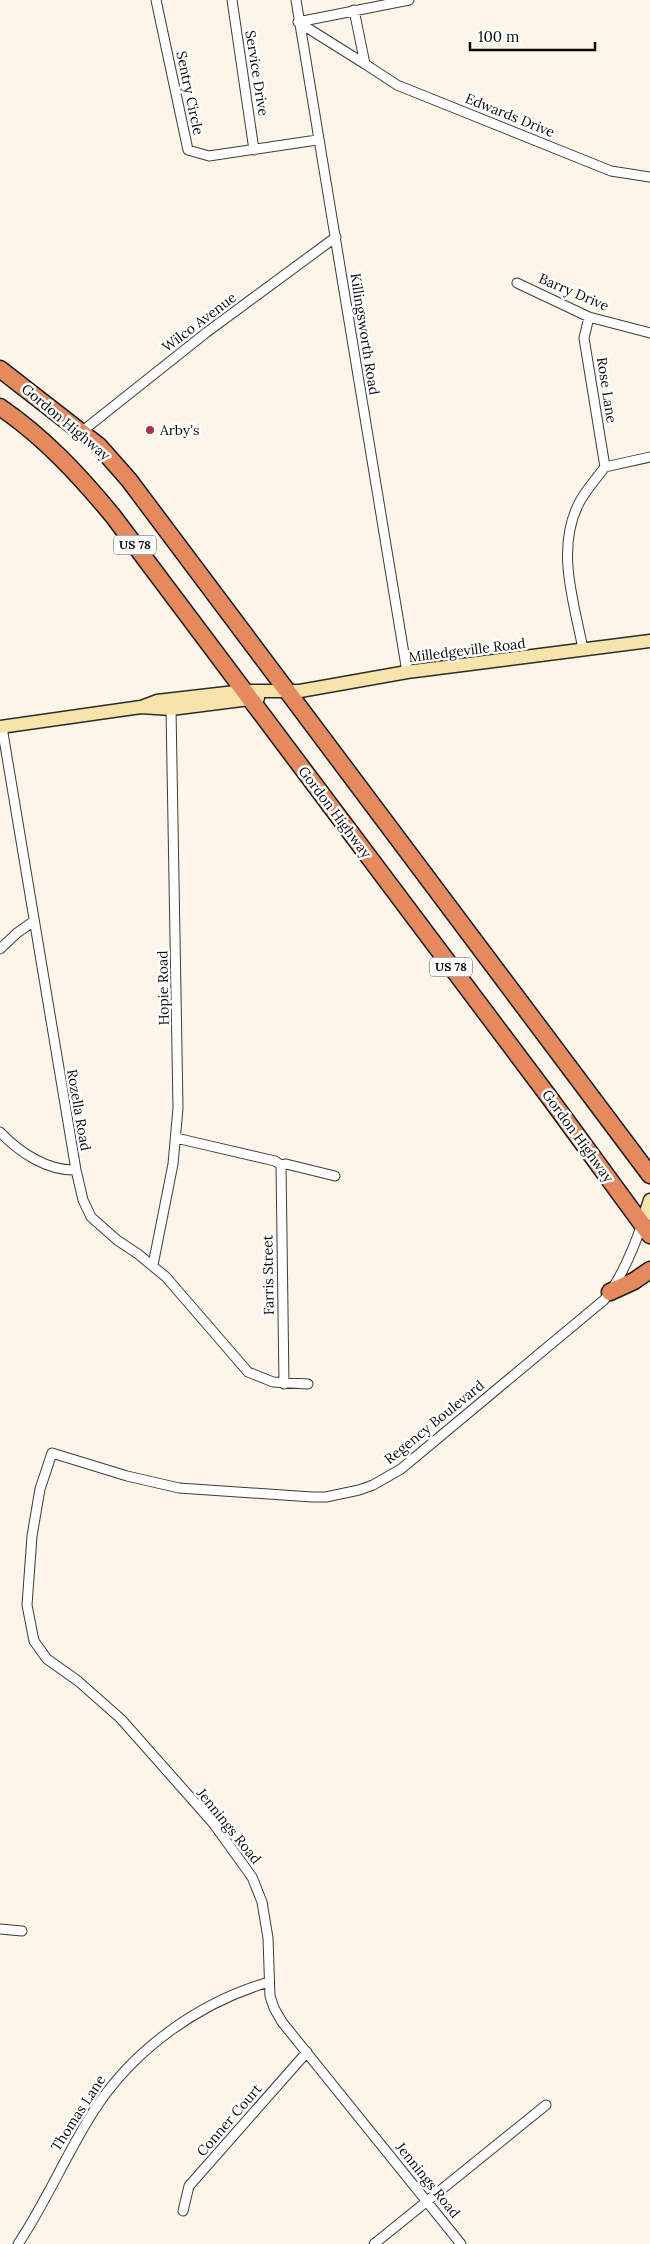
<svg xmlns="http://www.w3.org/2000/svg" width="650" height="2244" font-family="Lora,serif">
<rect width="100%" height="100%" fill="#fdf6e8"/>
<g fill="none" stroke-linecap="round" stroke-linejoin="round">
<defs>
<path id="street" d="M156 0 188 150 209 156 317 140
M232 0 254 150
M296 0 407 672
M354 10 365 64 397 85 611 171 650 177
M298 22 409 0
M298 22 365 64
M517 283 589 317 650 333
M589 317 584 338 605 467
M80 433 207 332 336 237
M583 649C574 602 556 551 578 505 584 492 596 479 605 467L650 457
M2 727 76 1170 83 1200 91 1217 117 1240 138 1254 166 1277 248 1372 273 1382 308 1384
M0 949 17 933 34 921
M0 1132C19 1152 47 1171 76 1170
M176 1138 275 1161 281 1165 284 1384
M281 1165 286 1164 335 1176
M153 1265 173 1164 178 1108 171 709
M0 1929 22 1931
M183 2211 189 2186 307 2052
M18 2244C47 2201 67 2152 95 2109 135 2048 200 2002 269 1982
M374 2244 546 2105
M461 2244 282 2022 274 2008 270 1996 268 1938 262 1902 252 1877 213 1823 121 1719 78 1681 47 1659 34 1641 27 1605 32 1536 40 1489 52 1453 127 1476 179 1488 312 1497H326L359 1490 373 1485 401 1469 604 1300C621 1279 633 1250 642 1224"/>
<path id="secondary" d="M141 707 157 701 244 691H300L407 672 650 641
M0 727 141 707 171 709 258 698
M642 1224 650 1200"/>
<path id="highway" d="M0 369 99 446 129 480 650 1175
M0 407C44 437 80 476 113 516L549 1097 650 1235
M610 1292 634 1281 650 1270"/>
</defs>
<use href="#street" stroke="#3c3c3c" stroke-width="11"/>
<use href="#secondary" stroke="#2b2b2b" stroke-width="15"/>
<use href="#highway" stroke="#1a1a1a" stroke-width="19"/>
<use href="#street" stroke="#fff" stroke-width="9"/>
<use href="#secondary" stroke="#f6e4aa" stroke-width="12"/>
<use href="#highway" stroke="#e58a5e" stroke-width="16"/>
</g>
<circle fill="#aa3147" stroke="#fff" stroke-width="2" cx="150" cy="430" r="5"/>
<g text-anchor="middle" stroke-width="5" stroke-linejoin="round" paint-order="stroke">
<g fill="#fff" stroke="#535353" stroke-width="1">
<rect x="114" y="535.5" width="42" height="19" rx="4"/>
<rect x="430" y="957.5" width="42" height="19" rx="4"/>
</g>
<g font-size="12" font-weight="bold" fill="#090909">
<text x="135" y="549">US 78</text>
<text x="451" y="971">US 78</text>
</g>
<g font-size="14" fill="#090909" stroke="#fff">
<text transform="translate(257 73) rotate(81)" y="5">Service Drive</text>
<text transform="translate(190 93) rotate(78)" y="5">Sentry Circle</text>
<text transform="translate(510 115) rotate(22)" y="5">Edwards Drive</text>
<text transform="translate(574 292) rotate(23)" y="5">Barry Drive</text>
<text transform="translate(199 322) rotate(-37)" y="5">Wilco Avenue</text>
<text transform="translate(365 334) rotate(81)" y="5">Killingsworth Road</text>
<text transform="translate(607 390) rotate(81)" y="5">Rose Lane</text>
<text transform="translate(66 422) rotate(40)" y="5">Gordon Highway</text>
<text transform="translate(467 650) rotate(-7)" y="5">Milledgeville Road</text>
<text transform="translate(335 812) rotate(53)" y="5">Gordon Highway</text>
<text transform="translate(163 988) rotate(-91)" y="5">Hopie Road</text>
<text transform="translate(79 1110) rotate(80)" y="5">Rozella Road</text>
<text transform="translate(578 1136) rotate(54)" y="5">Gordon Highway</text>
<text transform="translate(268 1275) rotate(-91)" y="5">Farris Street</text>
<text transform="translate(434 1422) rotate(-39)" y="5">Regency Boulevard</text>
<text transform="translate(229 1826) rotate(51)" y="5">Jennings Road</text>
<text transform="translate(78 2113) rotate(-57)" y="5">Thomas Lane</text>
<text transform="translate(229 2120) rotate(-49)" y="5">Conner Court</text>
<text transform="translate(428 2180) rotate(51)" y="5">Jennings Road</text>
</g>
<g font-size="14" fill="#090909" stroke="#fff" text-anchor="start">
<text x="160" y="435">Arby's</text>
</g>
</g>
<path d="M470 42v8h125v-8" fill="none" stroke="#090909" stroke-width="2.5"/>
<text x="478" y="42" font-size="15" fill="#090909" stroke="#ffffff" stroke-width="4" paint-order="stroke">100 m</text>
</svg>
